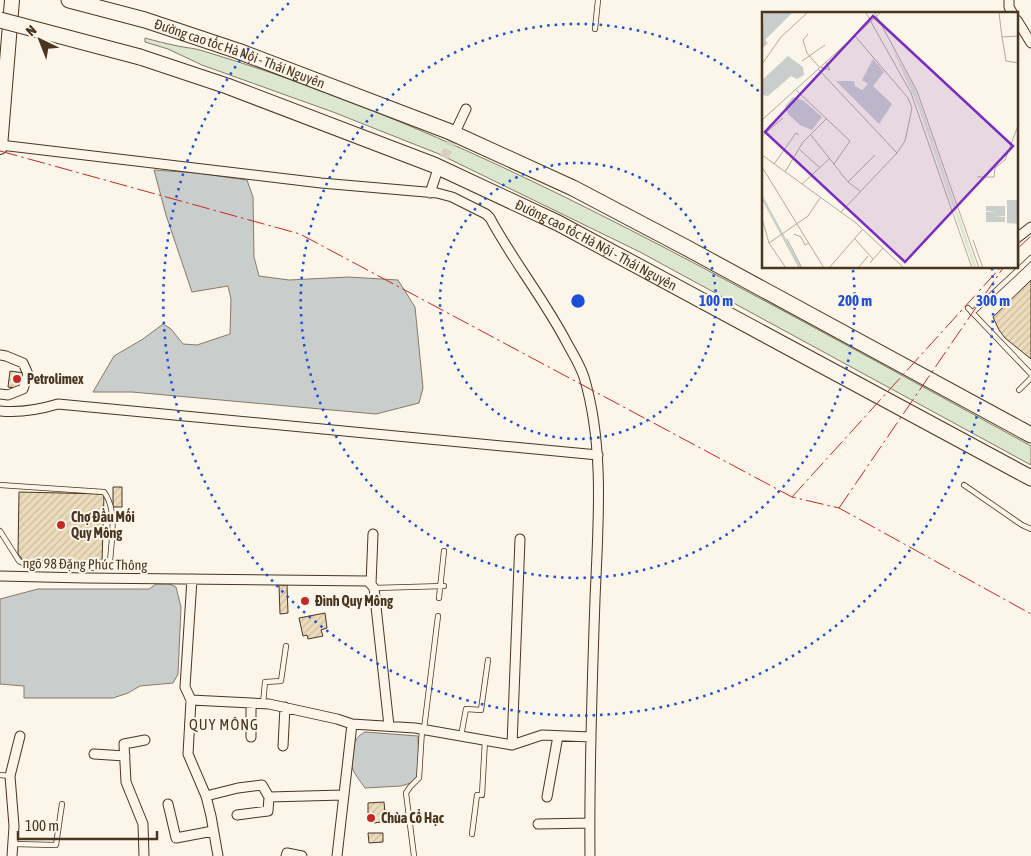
<svg xmlns="http://www.w3.org/2000/svg" width="1031" height="856" font-family="'Asap Condensed',sans-serif">
<defs>
<pattern id="building-hatch" width="6" height="6" patternUnits="userSpaceOnUse" patternTransform="scale(1.25)"><rect width="6" height="6" fill="#ecdcbc"/><path d="M-1 1l2-2M0 6l6-6M5 7l2-2" fill="none" stroke="#ccbda1"/></pattern>
</defs>
<rect width="100%" height="100%" fill="#fbf6e9"/>
<path fill="#dce7d0" stroke="#887966" d="M145 38C156 41 167 44 178 46 186 48 195 48 203 51 385 105 557 190 724 279 827 334 929 390 1031 446V465L640 252 439 154 333 112 202 65 168 49 145 42Z"/>
<path fill="#c9cecd" stroke="#887966" d="M154 170 197 173 247 180 253 197 254 257 259 276 289 280 348 277 398 280 415 307 423 388 419 403 376 414 132 392H93L114 356 143 339 163 324 171 329 183 344 197 345 230 334 231 299 228 286 192 292 166 215Z
M156 584H169L176 587 181 607 178 674 173 683 140 686 128 693 113 698H24V686L0 684V599L38 589H149Z
M365 732 418 736 419 771 414 782 401 786 365 788C361 782 354 774 352 767 350 754 352 738 365 732Z"/>
<path fill="url(#building-hatch)" stroke="#4a3520" d="M1031 280V359L1005 338 999 330 993 317Z
M10 371 25 373 23 389 8 387Z
M113 487H122V507H113Z
M19 492 104 494 102 563 23 560 18 554Z
M279 585H287L288 613 280 614Z
M325 613 327 628 321 630 323 636 308 639 307 635 303 636 299 618Z
M384 802 385 813 381 814V822L374 823V813H368V803Z
M368 833H383V842L369 843Z"/>
<g fill="none" stroke-linecap="round" stroke-linejoin="round">
<path stroke="#d8cfc1" stroke-width="9" stroke-dasharray="9 4.5" stroke-linecap="butt" d="M438 170 456 132"/>
<defs>
<path id="service" d="M595 29 598 0
M968 308 1031 374
M972 313 1031 258
M1019 390 1031 378
M0 485 104 492C118 511 111 541 110 563L106 567 98 568 25 564 19 561 0 531
M964 485 1022 525 1031 529
M374 588 444 586
M439 598 444 551
M263 704 265 682 281 681 286 646
M424 729 438 616
M461 736 466 709 481 710 488 660
M0 775 10 776
M472 834 477 795H482L485 740
M13 844 56 845 62 804
M414 856 406 793 410 787 419 778 422 730"/>
<path id="minor" d="M1009 0V7L1013 14
M1017 20 1031 43
M457 128 466 109
M0 145 321 183 437 193 452 197 486 214 490 218C513 261 544 299 567 343 573 354 580 365 584 377 605 447 598 526 595 599 592 685 589 770 590 856
M430 193 437 172
M1017 238 1031 227
M0 355 6 356 23 363 28 374 23 389 8 395 0 394
M0 411C20 413 38 410 58 404L598 455
M0 576 85 578 368 581 374 588 389 726
M192 579 185 687 191 700 188 754 206 796 211 816 218 856
M371 584 373 534
M191 700 269 704 337 719 352 724 415 728 512 745 542 735 591 737
M251 737V703
M512 745 520 539
M283 746 285 707
M94 754 125 756
M206 796 238 788 262 785 269 797 343 795
M547 797 558 736
M168 804 176 838 213 831
M237 815 268 811 269 797
M538 824 590 823
M12 856 14 826 10 776 20 736
M144 856 143 824 126 782 124 744 145 740
M286 856 287 853 302 856
M337 856 352 724"/>
<path id="primary" d="M0 147 12 0"/>
<g id="motorway">
<path id="s1" d="M69 0 145 20 238 51 448 131 573 188 685 247 1031 435"/>
<path id="s2" d="M140 57 227 86 434 165 558 223 1031 478"/>
</g>
</defs>
<use href="#service" stroke="#4a3520" stroke-width="6"/>
<use href="#minor" stroke="#4a3520" stroke-width="11"/>
<use href="#primary" stroke="#4a3520" stroke-width="16"/>
<use href="#motorway" stroke="#4a3520" stroke-width="17"/>
<use href="#service" stroke="#fbf6e9" stroke-width="4.5"/>
<use href="#minor" stroke="#fbf6e9" stroke-width="9"/>
<use href="#primary" stroke="#fbf6e9" stroke-width="14"/>
<use href="#motorway" stroke="#fbf6e9" stroke-width="15"/>
<defs>
<path id="motorway-bridge" d="M0 20 140 57"/>
</defs>
<use href="#motorway-bridge" stroke="#4a3520" stroke-width="17" stroke-linecap="butt"/>
<use href="#motorway-bridge" stroke="#fbf6e9" stroke-width="15"/>
<path stroke="#c62828" stroke-width="1" stroke-dasharray="18 4 2.5 4" stroke-linecap="butt" d="M0 151 300 234 792 497 839 508 1031 614
M1017 249 1031 236
M792 497 1000 268
M839 508 1003 268"/>
</g>
<g fill="none" stroke="#1d4ed8" stroke-width="2.5" stroke-dasharray="2.5 5">
<circle cx="578" cy="301" r="138"/>
<path d="M853 270A277 277 0 1 1 763 95"/>
<path d="M992 268A415 415 0 1 1 290 2"/>
</g>
<g fill="#c62828" stroke="#fbf6e9" stroke-width="2">
<circle cx="17" cy="379" r="5"/>
<circle cx="61" cy="525" r="5"/>
<circle cx="305" cy="601" r="5"/>
<circle cx="371" cy="818" r="5"/>
</g>
<g text-anchor="middle" stroke-width="4" stroke-linejoin="round" paint-order="stroke">
<g font-size="14" fill="#4a3520" stroke="#fbf6e9">
<text dy="5" stroke="none"><textPath href="#s1" startOffset="179">Đường cao tốc Hà Nội - Thái Nguyên</textPath></text>
<text dy="5" stroke="none"><textPath href="#s2" startOffset="494">Đường cao tốc Hà Nội - Thái Nguyên</textPath></text>
<text transform="translate(85 564) rotate(1)" y="5">ngõ 98 Đặng Phúc Thông</text>
</g>
<g font-size="14" font-weight="bold" fill="#4a3520" stroke="#fbf6e9" text-anchor="start">
<text x="27" y="384">Petrolimex</text>
<text x="71" y="522">Chợ Đầu Mối<tspan x="71" dy="16">Quy Mông</tspan></text>
<text x="315" y="606">Đình Quy Mông</text>
<text x="381" y="823">Chùa Cổ Hạc</text>
</g>
<g font-size="15" letter-spacing="1" fill="#4a3520" stroke="#fbf6e9">
<text x="224" y="730">QUY MÔNG</text>
</g>
</g>
<g transform="translate(762 12)">
<rect width="256" height="256" fill="#fbf6e9"/>
<path d="M128 32 153 77 215 256H212L156 94Z" fill="#dce7d0"/>
<path d="M2 1H30L3 28 6 31 0 37ZM26 44 41 55 42 63 35 67 29 64 6 84 0 83V68ZM111 47 122 60 111 74 130 92 117 112 74 69H92L93 74 100 78 106 72 100 68ZM31 85 42 89 60 105 50 118 38 113 26 102 23 94ZM245 188H256V212L245 211ZM224 194H243V204L233 205H243V210H224V200L234 199H224Z" fill="#c9cecd"/>
<path fill="none" stroke="#c9cecd" stroke-width="2.5" d="M0 185 38 256"/>
<path fill="none" stroke="#b4a999" stroke-width="1" d="M104 1 149 81 210 256M113 1 155 79 217 256M237 1 240 25 257 24M46 22 41 28 45 41 58 56M240 25 244 49 257 51M40 49 63 33M0 52 19 25 45 1M59 55 68 58 64 50M56 57 135 141M34 78 88 129 72 152M0 108 118 1M49 123 86 170 98 179M0 124 21 106M38 138 57 155M0 143 94 211 142 256M12 152 34 121 37 123M0 155 62 256M23 160 41 130 64 107M215 165H232L233 156 243 148 257 111M86 170 113 143M40 172 67 147M79 200 135 141 143 129 150 96 146 86 93 24M0 207 7 231 24 256M32 222 39 225 43 233 47 231M25 227 40 256M93 227 111 247M257 227V255M211 228 221 256M7 231 46 204 58 186M108 251 121 236M67 256 100 218M96 256 106 244"/>
<path fill="#7b2cbf" fill-opacity="0.15" stroke="#7b2cbf" stroke-width="2.5" d="M111 4 251 134 143 250 3 120Z"/>
<rect width="256" height="256" fill="none" stroke="#4a3520" stroke-width="2.5"/>
</g>
<circle cx="578" cy="301" r="8" fill="#1d4ed8" stroke="#fbf6e9" stroke-width="2.5"/>
<g font-size="15" text-anchor="middle" font-weight="bold" fill="#1d4ed8" stroke="#fbf6e9" stroke-width="4" stroke-linejoin="round" paint-order="stroke">
<text x="716" y="306">100 m</text>
<text x="855" y="306">200 m</text>
<text x="993" y="306">300 m</text>
</g>
<g transform="translate(40 40) rotate(317)" stroke="#fbf6e9" stroke-width="4" paint-order="stroke">
<path d="M0-4L9 19L0 12L-9 19Z" fill="#4a3520"/>
<text y="-8" font-size="14" font-weight="bold" text-anchor="middle" fill="#4a3520">N</text>
</g>
<path d="M18 831v8h139v-8" fill="none" stroke="#4a3520" stroke-width="2.5"/>
<text x="25" y="831" font-size="15" fill="#4a3520" stroke="#fbf6e9" stroke-width="4" paint-order="stroke">100 m</text>
</svg>
